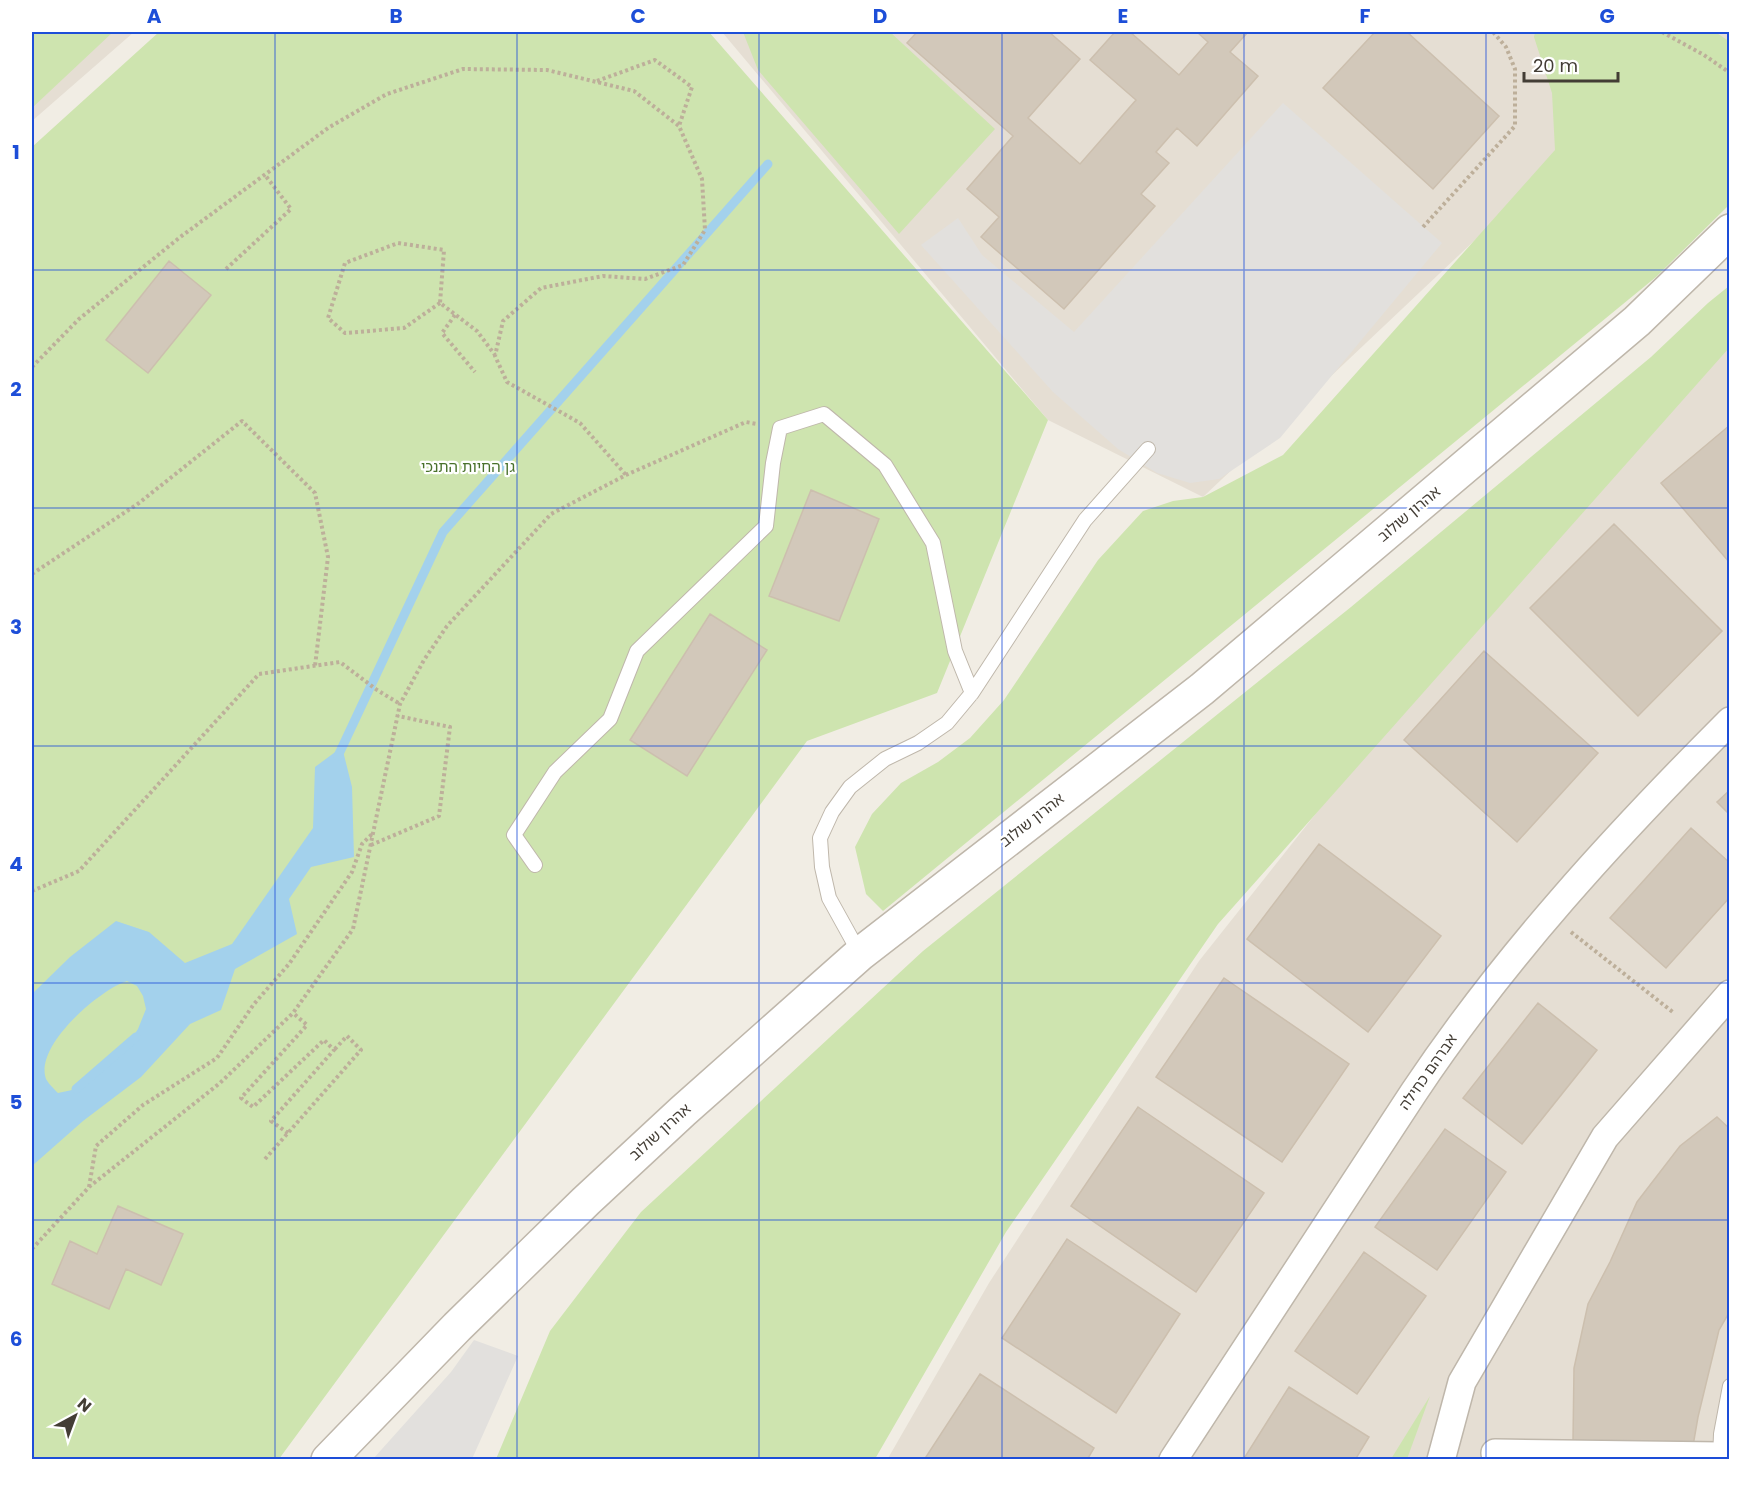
<svg xmlns="http://www.w3.org/2000/svg" width="1761" height="1491" font-family="Poppins,'Noto Sans Hebrew',sans-serif">
<rect width="100%" height="100%" fill="#f1ede4"/>
<path fill="#e5ded3" d="M32 32H134L32 121Z
M722 32H1729V144L1603 119 1203 497 1048 420Z
M1729 335V1459L887 1460 989 1283 1199 961 1390 720Z"/>
<path fill="#cee4af" d="M32 32H113L32 108Z
M159 32H709L1048 420 937 693 807 741 279 1459H32V147Z
M743 32H890L995 129 899 234 758 70Z
M1535 32H1715L1729 41V205L1656 277 883 911 866 894 855 847 872 814 901 783 938 762 970 738 1004 700 1098 560 1143 511 1173 501 1203 497 1283 455 1555 150 1552 93 1534 37Z
M1729 286V348L1218 924 1006 1232 875 1459H496L550 1331 641 1212 923 951 1351 607 1651 357 1708 303Z
M1430 1396 1407 1459H1391Z"/>
<path fill="#e2e0dd" d="M1283 103 1442 243 1280 438 1219 479 1190 483 1157 473 1118 449 1053 392 921 245 958 218 982 255 1074 332Z
M474 1340 518 1356 472 1459H373L451 1372Z"/>
<path fill="#a3d1ec" fill-rule="evenodd" d="M342 747 352 787 354 857 311 867 289 899 297 934 235 969 221 1010 190 1024 141 1077 83 1121 32 1166V994L70 957 116 921 149 932 185 963 232 944 313 828 315 767ZM127 981 137 986 143 996 146 1009 138 1029 124 1050 101 1063 91 1077 72 1090 58 1093C54 1089 48 1083 46 1079 34 1046 99 990 127 981Z"/>
<g fill="none" stroke-linecap="round" stroke-linejoin="round">
<path stroke="#a3d1ec" stroke-width="9" d="M338 756 443 532 768 164
M76 1089 136 1037"/>
</g>
<path fill="#d2c8ba" stroke="#ccbfae" stroke-width="1.5" d="M917 32H1049L1080 59 1028 118 1080 164 1136 100 1090 60 1115 32H1130L1179 75 1208 42 1197 32H1248L1230 52 1258 76 1197 146 1177 128 1156 152 1169 163 1141 194 1155 206 1064 309 981 237 999 217 967 189 1013 136 907 43Z
M1375 32H1407L1499 116 1433 189 1323 88Z
M169 261 211 295 148 373 106 340Z
M1730 425V563L1661 483Z
M811 490 879 519 839 621 769 596Z
M1614 524 1722 631 1638 716 1530 608Z
M710 614 767 650 687 776 630 740Z
M1484 651 1598 753 1517 842 1404 740Z
M1730 790V815L1717 802Z
M1691 828 1730 863V897L1666 968 1610 918Z
M1319 844 1441 936 1368 1032 1247 939Z
M1224 978 1349 1064 1282 1162 1156 1077Z
M1538 1003 1597 1050 1522 1144 1463 1098Z
M1138 1107 1264 1193 1196 1292 1071 1206Z
M1717 1117 1730 1129V1311L1719 1330 1698 1417 1693 1446 1573 1440 1574 1368 1588 1304 1610 1262 1637 1202 1680 1146Z
M1445 1129 1506 1172 1437 1270 1375 1227Z
M118 1206 183 1234 161 1285 126 1269 109 1309 52 1284 70 1241 97 1254Z
M1067 1239 1180 1314 1116 1413 1002 1338Z
M1364 1252 1426 1296 1357 1394 1295 1351Z
M980 1374 1094 1448 1087 1460H924Z
M1289 1387 1369 1437 1355 1460H1243Z"/>
<g fill="none" stroke-linecap="round" stroke-linejoin="round">
<defs>
<path id="service" d="M535 865 514 835 555 772 610 719 637 651 766 526 773 463 780 428 824 414 885 465 933 543 955 651 972 693
M860 954 829 898 822 867 820 838 832 812 850 787 885 759 918 743 947 723 972 693 1085 520 1148 449
M1720 1460 1721 1434 1730 1386"/>
<path id="minor" d="M1495 1453 1720 1456
M1173 1460 1414 1092C1504 957 1615 836 1730 721
M1441 1460 1462 1382 1605 1137 1730 994"/>
<path id="tertiary" d="M328 1460 457 1327 586 1201 683 1111 860 954 1202 689 1637 321 1730 231"/>
</defs>
<use href="#service" stroke="#bfb7ab" stroke-width="16"/>
<use href="#minor" stroke="#bfb7ab" stroke-width="30"/>
<use href="#tertiary" stroke="#bfb7ab" stroke-width="36"/>
<path stroke="#bdaf9a" stroke-width="4" stroke-dasharray="3 3" stroke-linecap="butt" d="M1662 32 1704 55 1730 73
M597 81 655 60 692 87 679 126
M1423 227 1515 126V69L1506 47 1493 32
M226 269 291 209 265 175
M440 303 404 328 345 333 328 318 345 263 398 243 444 250 440 303 477 331 495 355
M455 315 442 333 475 372
M32 367 79 319 179 238 328 128 387 94 463 69 547 70 634 91 679 126 702 179 705 230 683 265 645 279 603 276 541 288 503 321 495 356 507 382 580 423 626 475
M32 574 139 503 242 421 315 493 328 557 315 666
M371 845 439 816 450 727 398 716
M32 891 79 871 259 674 340 662 377 690 400 704
M1571 932 1674 1013
M288 1133 271 1121 334 1050 324 1040 253 1107 241 1098 307 1025 293 1013
M265 1159 361 1050 347 1036 334 1050
M89 1187 96 1146 143 1105 217 1058 254 1004 289 964 352 872 362 844 373 833
M32 1249 89 1187 220 1083 293 1013 353 929 400 704 424 660 447 626 551 514 626 475 746 422 757 424"/>
<use href="#service" stroke="#fff" stroke-width="14"/>
<use href="#minor" stroke="#fff" stroke-width="27"/>
<use href="#tertiary" stroke="#fff" stroke-width="33"/>
</g>
<path fill="none" stroke="#1d4ed8" stroke-width="1.5" stroke-opacity="0.55" d="M275 32V1460M517 32V1460M759 32V1460M1002 32V1460M1244 32V1460M1486 32V1460M32 270H1730M32 508H1730M32 746H1730M32 983H1730M32 1220H1730"/>
<g text-anchor="middle" stroke-width="4.5" stroke-linejoin="round" paint-order="stroke">
<g font-size="15" fill="#49712b" stroke="#fff">
<text x="468" y="472">גן החיות התנכי</text>
</g>
<g font-size="15" fill="#433d35" stroke="#fff">
<text transform="translate(1409 514) rotate(-40)" y="5">אהרון שולוב</text>
<text transform="translate(1032 820) rotate(-38)" y="5">אהרון שולוב</text>
<text transform="translate(1428 1072) rotate(-55)" y="5">אברהם כחילה</text>
<text transform="translate(660 1132) rotate(-42)" y="5">אהרון שולוב</text>
</g>
</g>
<rect width="1761" height="1491" fill="none" stroke="#ffffff" stroke-width="66"/>
<g transform="translate(75 1416) rotate(41)" stroke="#ffffff" stroke-width="4.5" paint-order="stroke">
<path d="M0-4.5L10 22L0 15L-10 22Z" fill="#433d35"/>
<text y="-9" font-size="16" font-weight="bold" text-anchor="middle" fill="#433d35">N</text>
</g>
<path d="M1524 72v9h94v-9" fill="none" stroke="#433d35" stroke-width="3"/>
<text x="1533" y="72" font-size="18" fill="#433d35" stroke="#ffffff" stroke-width="4.5" paint-order="stroke">20 m</text>
<rect x="33" y="33" width="1695" height="1425" fill="none" stroke="#1d4ed8" stroke-width="2"/>
<g font-size="20" text-anchor="middle" font-weight="bold" fill="#1d4ed8">
<text x="154" y="23">A</text>
<text x="396" y="23">B</text>
<text x="638" y="23">C</text>
<text x="880" y="23">D</text>
<text x="1123" y="23">E</text>
<text x="1365" y="23">F</text>
<text x="1607" y="23">G</text>
<text x="16" y="159">1</text>
<text x="16" y="396">2</text>
<text x="16" y="634">3</text>
<text x="16" y="871">4</text>
<text x="16" y="1109">5</text>
<text x="16" y="1346">6</text>
</g>
</svg>
